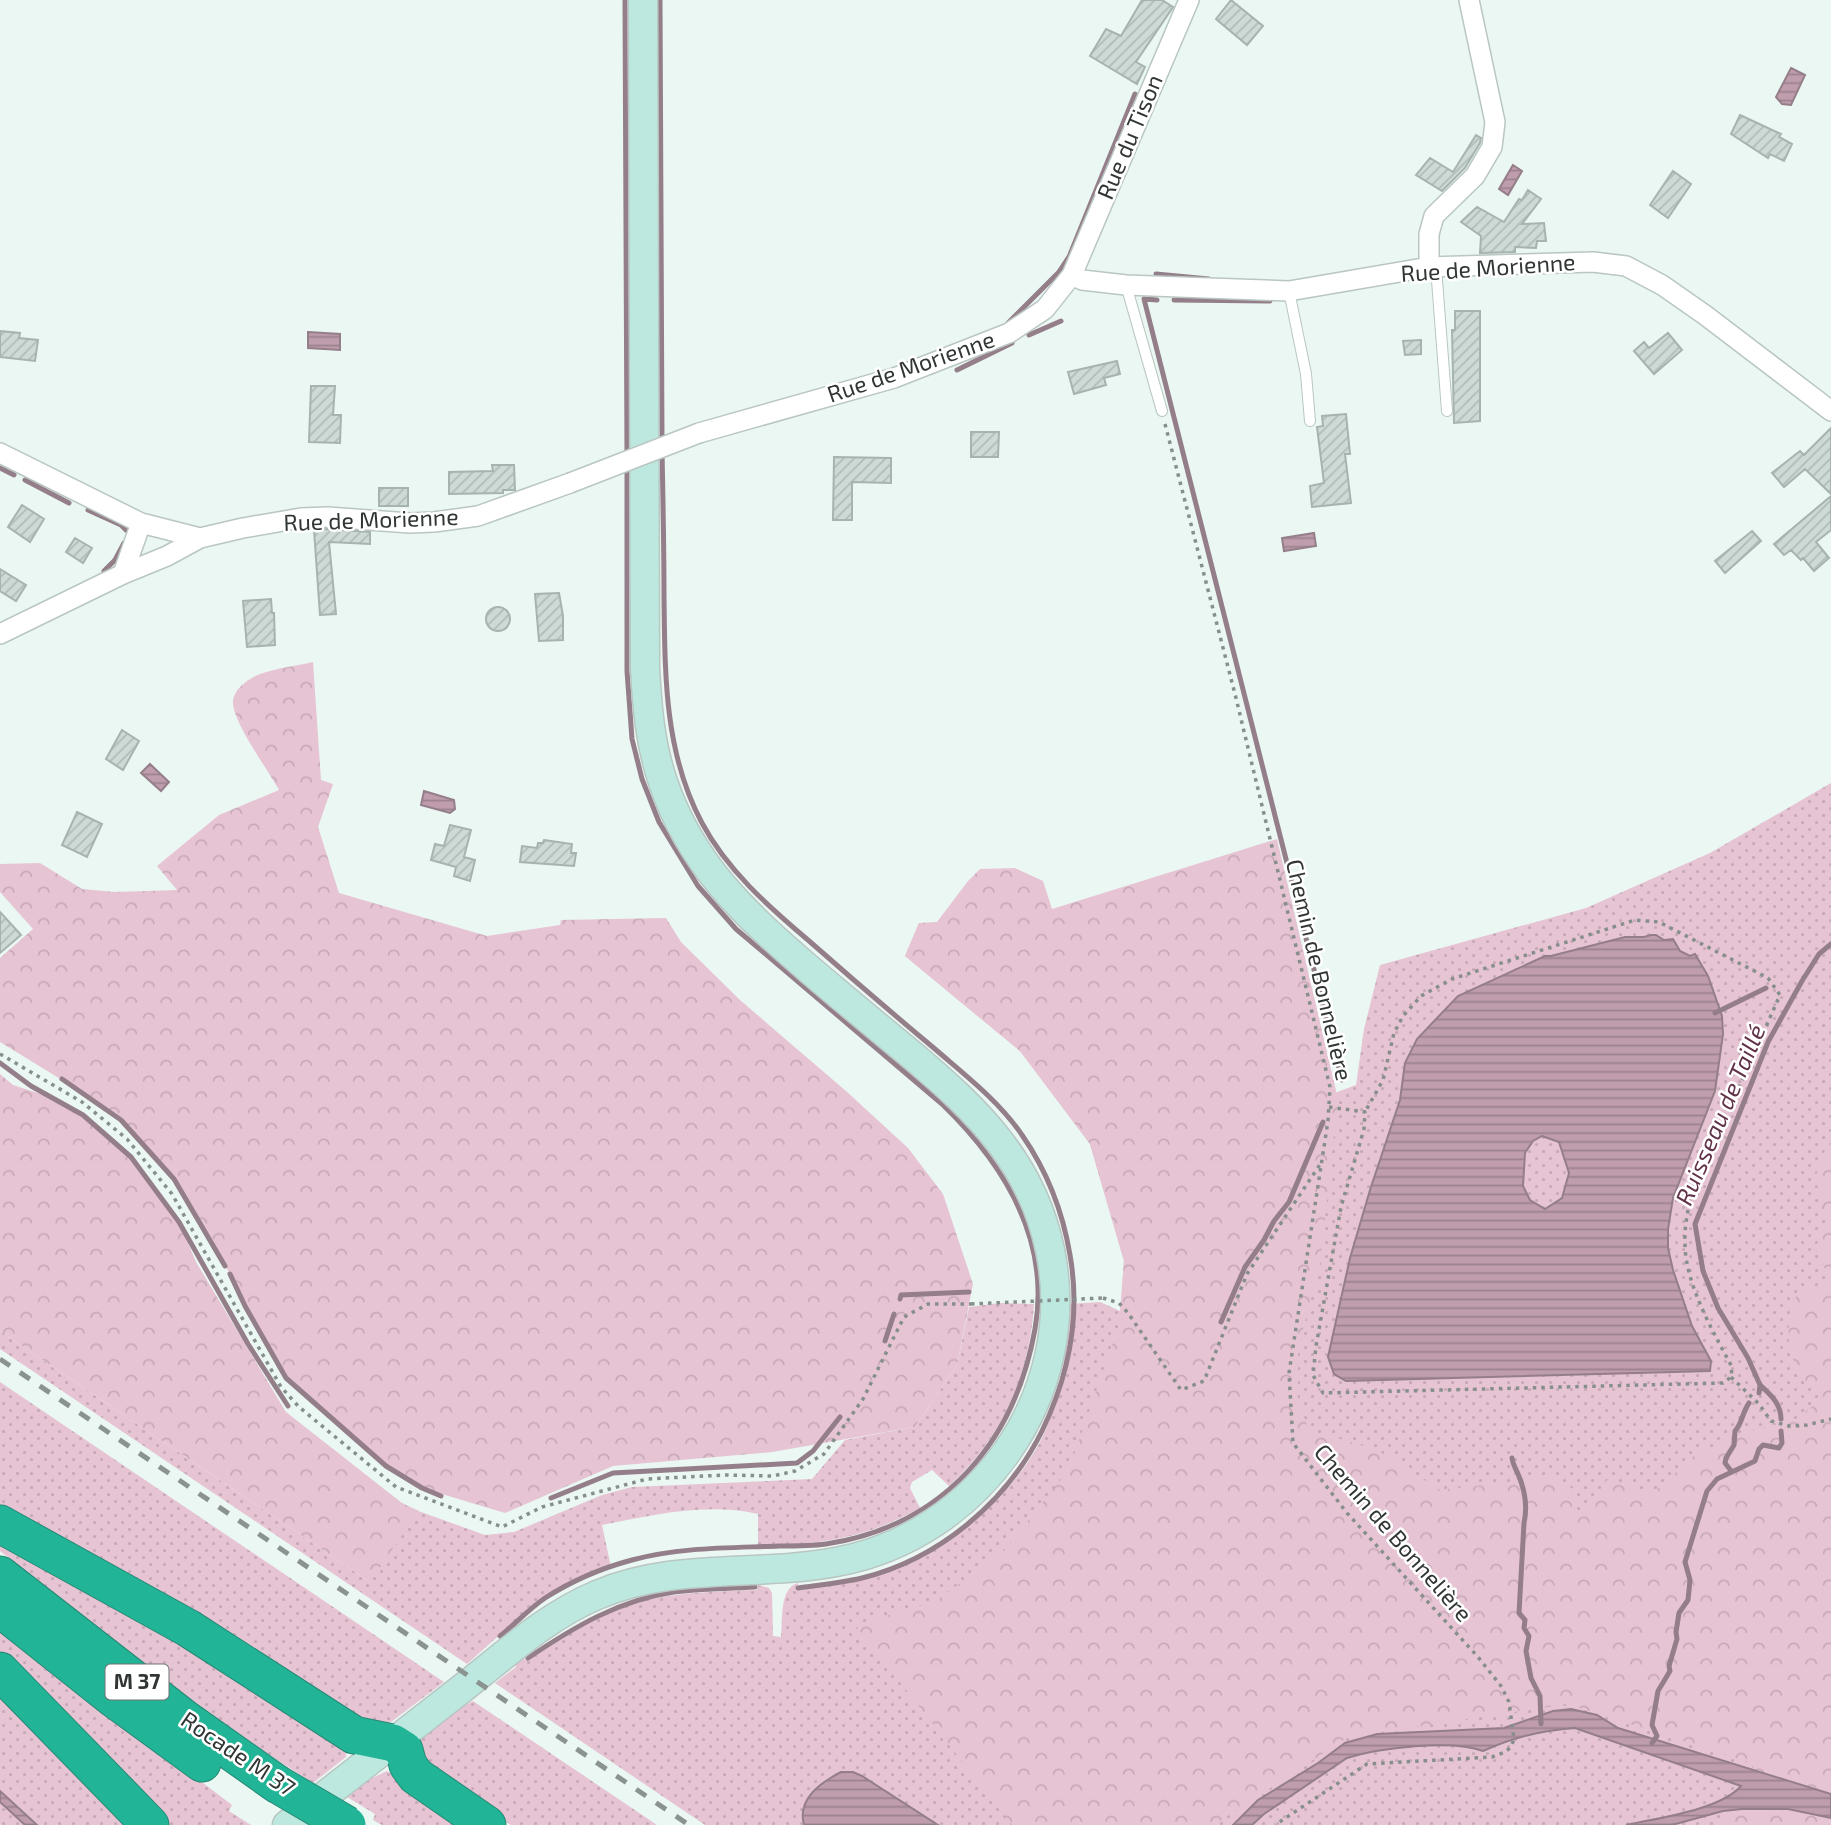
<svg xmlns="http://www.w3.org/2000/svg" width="1831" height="1825" font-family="'Exo 2',sans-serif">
<defs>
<pattern id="grass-dots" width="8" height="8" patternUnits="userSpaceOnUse" patternTransform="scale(1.75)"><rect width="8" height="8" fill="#e7c4d4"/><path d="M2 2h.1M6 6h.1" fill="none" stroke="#c7a9b7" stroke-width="1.8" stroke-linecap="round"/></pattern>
<pattern id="forest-crowns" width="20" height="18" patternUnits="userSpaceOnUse" patternTransform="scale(1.75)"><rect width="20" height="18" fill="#e7c4d4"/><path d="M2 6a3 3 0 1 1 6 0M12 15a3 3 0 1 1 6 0" fill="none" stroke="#c7a9b7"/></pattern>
<pattern id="water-rules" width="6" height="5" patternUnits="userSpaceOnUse" patternTransform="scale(1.75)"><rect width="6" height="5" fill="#bf9dad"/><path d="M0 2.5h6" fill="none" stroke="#9c818e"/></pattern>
<pattern id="building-hatch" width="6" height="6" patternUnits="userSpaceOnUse" patternTransform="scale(1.75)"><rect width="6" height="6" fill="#cddad5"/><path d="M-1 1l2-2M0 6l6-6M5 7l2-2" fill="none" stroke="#b0bcb7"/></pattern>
</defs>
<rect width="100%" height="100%" fill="#eaf7f2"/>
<path fill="url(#grass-dots)" d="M1831 783V1825H938L862 1776C855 1773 848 1771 840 1773 820 1778 799 1805 804 1825H705L495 1683 516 1667 515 1664 523 1659 528 1660C554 1643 579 1624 608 1612 655 1592 707 1592 757 1590L758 1585 769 1588 772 1593 773 1636 781 1637C783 1620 779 1588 798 1583V1588C819 1585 841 1583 861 1578 936 1560 1020 1497 1048 1424 1061 1391 1068 1339 1070 1304L1100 1302 1120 1311 1124 1261 1090 1144 1020 1051 905 956 919 923 1329 1095 1356 1085 1364 1029 1380 965 1586 908 1710 853Z
M1000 1303 1034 1304C1030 1376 1002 1438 949 1486L932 1470 912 1482 910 1488 920 1508C862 1540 823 1543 758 1547V1514C706 1502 653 1515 602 1525L611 1567C552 1589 512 1623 467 1664L0 1349V1331L370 1582 402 1503 410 1508 485 1535 514 1532 602 1495 632 1487 812 1479 845 1440 915 1427 957 1365 969 1307Z
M0 1382 444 1682 387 1725 379 1728 0 1510Z
M0 1531 346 1748V1757L313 1783C203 1714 102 1631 0 1551Z
M0 1628 232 1805 229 1811 251 1825H157L0 1661Z
M0 1686 136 1825H0Z
M473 1701 657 1825H511L429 1772 419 1742C429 1723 455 1711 473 1701Z
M387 1771 478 1825H382L373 1820 375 1814 347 1797 372 1778Z"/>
<path fill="url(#forest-crowns)" d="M313 662 321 780 333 784 318 827 339 893 487 936 560 925 561 920 666 918 681 942 740 1000 846 1091 908 1148 943 1194 973 1284 957 1365 915 1427 772 1452 613 1466 505 1513 422 1488 386 1466 302 1394 286 1378 275 1361 230 1274 174 1179 121 1119 93 1099 0 1042V958L33 929 0 892V864L40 863 82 889 115 892 177 890 157 866 219 815 279 790C268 770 235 725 233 704 232 690 248 679 260 674 277 668 296 666 313 662Z
M1277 839 1338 1099 1320 1264 1298 1349V1401L1310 1433 1337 1438 1377 1450 1440 1490 1552 1477 1575 1490 1578 1520 1608 1479 1653 1493 1695 1455 1757 1429 1794 1420 1822 1399C1815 1390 1803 1380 1797 1370 1785 1343 1786 1316 1799 1290L1831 1281V1825H1718L1755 1764 1567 1704 1348 1737 1214 1825H1012L855 1625 936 1601 1006 1549 1069 1469 1120 1322 1124 1261 1090 1144 1020 1051 905 956 919 923 937 922 968 881 980 869 1015 868 1043 881 1052 909Z
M0 1074 13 1085 62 1101 83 1115 131 1157 179 1222 196 1262 286 1412 402 1503 419 1511 370 1582 0 1331Z
M1831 1144V1281L1815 1249 1827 1218 1815 1178 1826 1147Z"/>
<path fill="url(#water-rules)" stroke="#947e89" stroke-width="2" fill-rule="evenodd" d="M1791 68 1805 75 1791 105 1782 104 1776 97Z
M1513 165 1522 171 1508 195 1499 189Z
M308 332 340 334V350L308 348Z
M1314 533 1316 546 1284 551 1282 538Z
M150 764 169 782 161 791 141 773Z
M424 791 454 800 455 809 450 813 421 805Z
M1651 935H1656L1664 940 1673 939 1680 951 1690 956 1695 954 1708 976 1722 1016 1723 1034 1715 1091 1673 1198 1668 1229V1248L1673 1270 1692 1326 1711 1361 1710 1371 1346 1381 1334 1374 1328 1357 1350 1258 1370 1190 1400 1100 1405 1063 1417 1039 1458 996 1545 956H1551L1625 937H1644ZM1542 1136 1559 1142 1569 1173 1562 1198 1545 1209 1530 1200 1523 1186 1525 1153 1533 1141Z
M1571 1709 1597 1715 1618 1728 1831 1794V1818L1788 1809H1742L1723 1811 1672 1825H1626C1658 1818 1720 1810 1741 1786L1575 1728C1544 1730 1511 1738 1483 1751 1451 1739 1379 1748 1347 1758L1264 1814 1252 1825H1233L1258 1800 1318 1763 1345 1743 1377 1734 1504 1728 1553 1711Z
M841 1772H853L862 1776 938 1825H804C797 1799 820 1783 841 1772Z
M0 1791 37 1825H25L0 1802Z"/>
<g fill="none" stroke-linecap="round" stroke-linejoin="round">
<path stroke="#947e89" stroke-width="5" d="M625 0 627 455
M660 0 662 441
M1060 274 1059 272 1069 257 1135 94
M1156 274 1209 279
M1157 300 1144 299 1342 1080
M1174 300 1270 301
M1008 323 1059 272
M1029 335 1061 321
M957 370 1012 343
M662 451C663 499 664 548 664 596 665 674 664 752 702 823 727 870 768 906 808 940 850 977 892 1013 935 1049 965 1075 999 1101 1022 1135 1047 1171 1063 1213 1070 1255 1081 1317 1069 1375 1042 1431 1007 1502 939 1559 862 1578 841 1583 819 1585 798 1588
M0 468 14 475
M25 480 69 503
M88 510 121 525 126 530
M104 571 115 560 124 543
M1715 1013 1766 988
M0 1063 31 1086 83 1115 131 1157 179 1222 248 1344 288 1406
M62 1079 121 1120 174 1179 225 1266
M230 1274 245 1306 286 1378 386 1466 422 1488 441 1496
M900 1299 901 1295 969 1292
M1221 1322 1245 1267 1264 1240 1274 1221 1289 1202 1323 1122
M885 1341 894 1314
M1760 1385C1771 1395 1781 1404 1781 1419
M1759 1393 1760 1385 1748 1358 1718 1308 1703 1271 1695 1224 1768 1042 1802 981 1819 954 1831 944
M1512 1458C1513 1465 1515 1467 1518 1474 1525 1490 1528 1505 1524 1523L1519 1613 1525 1620 1524 1628 1529 1636 1526 1651 1531 1678 1540 1696 1541 1724
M1732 1472 1725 1463 1726 1458 1734 1445 1735 1431C1742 1424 1742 1413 1749 1403
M551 1498 613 1473 797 1463 813 1451 840 1417
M500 1636C515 1624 529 1609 545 1598 570 1582 602 1568 632 1560 680 1547 730 1548 779 1546 794 1546 811 1546 826 1544 944 1526 1015 1442 1035 1329 1051 1239 1003 1163 942 1104L736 929 698 886 659 822 642 779 632 739 627 671V465
M528 1658C574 1627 619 1600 674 1592 701 1588 728 1589 755 1587
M1652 1743 1657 1736 1652 1725 1658 1691 1670 1671 1669 1666 1677 1639 1676 1632 1679 1613 1688 1600 1690 1580 1685 1562 1707 1491 1717 1479 1755 1461 1759 1449 1763 1445 1779 1448 1782 1443 1781 1431"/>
</g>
<path fill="url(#building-hatch)" stroke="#a7b3af" stroke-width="2" d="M1142 0H1162L1173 7 1136 62 1145 67 1137 84 1090 56 1106 29 1121 36Z
M1231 0 1263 26 1247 45 1216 19Z
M1740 115 1781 134 1779 137 1792 144 1784 161 1770 154 1768 158 1731 134Z
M1476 135 1481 138 1480 143 1465 168 1442 191 1416 175 1430 158 1453 172Z
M1673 171 1691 184 1668 218 1650 205Z
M1528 190 1541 199 1522 224 1544 223 1546 241H1537L1536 248 1515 247V252L1480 253 1481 236 1461 222 1477 207 1504 222 1519 199 1522 200Z
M1455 311H1480V421L1454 423 1452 330H1455Z
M0 331 20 333 19 338 38 340 35 361 0 357Z
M1668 333 1682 350 1654 374 1634 351 1644 342 1649 348Z
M1421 340V354L1405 355 1403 341Z
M1117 361 1120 374 1104 378 1106 385 1074 394 1068 372Z
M311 386H335L333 415H341L340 443 309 442Z
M1346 414 1350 454H1345L1351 503 1312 507 1310 486 1324 483 1317 427 1323 426 1322 416Z
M1831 428V494L1805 469 1784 487 1772 473 1800 451 1804 455Z
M971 432H999L998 457H971Z
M834 457 891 458V483L852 482V520H833Z
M492 465H514L515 490H503V493L449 494V472L493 471Z
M379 488H408V506H379Z
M1831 496V530L1816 542 1829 558 1814 571 1803 558 1801 560 1791 550 1784 555 1774 544Z
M22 505 44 519 30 542 8 527Z
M328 529 370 532V544L329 542 336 614 320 615 314 530Z
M1752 531 1761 541 1725 573 1715 561Z
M75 538 92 548 83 563 66 552Z
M0 569 26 585 16 601 0 591Z
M559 593 563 616V640L539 641 535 594Z
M271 599 272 613H274L275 645 247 647 243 601Z
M486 619a12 12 0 1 1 24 0a12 12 0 1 1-24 0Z
M122 730 139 741 123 770 106 759Z
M77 812 102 824 87 857 62 845Z
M450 825 471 830 464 857 475 860 470 881 454 876 456 867 431 860 435 844 444 846Z
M544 840 572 844 571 853H576L574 866 520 862 522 846 537 848 538 843H543Z
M0 912 21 935 0 953Z"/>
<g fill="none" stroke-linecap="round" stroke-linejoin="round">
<defs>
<path id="lane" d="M1436 267 1447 411
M1126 285 1162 411
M1289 291 1306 374 1310 421"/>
<path id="street" d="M1429 267V234L1434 216 1475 176 1492 147 1495 122 1469 0
M1072 275 1082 280 1126 285 1289 291 1429 267 1593 262 1626 266 1662 285 1705 315 1831 411
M699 433 894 378 1009 333 1045 309 1072 275 1189 0
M0 453 141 523 200 538 243 528 301 518 328 517 410 523 434 522 478 516 570 483
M123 574 141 523
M0 634 123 574 167 556 200 538"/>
<path id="secondary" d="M287 1825C346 1779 405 1733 464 1687 506 1654 547 1616 597 1595 673 1562 756 1577 836 1562 979 1536 1080 1394 1050 1250 1032 1163 978 1111 913 1056 879 1028 844 999 810 970 745 914 691 865 663 782 650 744 647 706 645 667L643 0"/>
<path id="highway" d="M0 1524 188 1628 354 1735 393 1743 404 1750 408 1765 416 1776 487 1825
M0 1575 185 1719 277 1784
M0 1608 113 1698 202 1763
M0 1671 150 1825"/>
</defs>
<use href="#lane" stroke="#b9c6c2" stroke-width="12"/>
<use href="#street" stroke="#b9c6c2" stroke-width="22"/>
<use href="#secondary" stroke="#b9c6c2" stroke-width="31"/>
<use href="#highway" stroke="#278874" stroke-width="39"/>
<path stroke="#868f8c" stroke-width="3.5" stroke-dasharray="3.5 5" stroke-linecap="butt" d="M1165 424 1235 694 1330 1087 1328 1121 1289 1373 1293 1443 1347 1513 1478 1657 1501 1686 1509 1702 1514 1739 1511 1747 1505 1752 1492 1757 1367 1764 1275 1825
M0 1054 82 1102 127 1139 172 1194 281 1387 299 1407 396 1487 502 1527 542 1507 647 1479 724 1475 773 1476 795 1471 824 1454 863 1399 904 1317 928 1304H971
M1329 1107 1365 1112 1364 1129 1341 1207 1316 1346 1313 1375 1323 1393 1723 1383 1731 1377 1732 1367C1713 1332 1685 1283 1685 1244 1684 1227 1688 1211 1691 1195L1780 995 1768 978 1659 922 1635 920 1452 979 1421 996 1403 1016 1394 1033 1383 1080 1365 1112
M1103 1298 1119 1303 1128 1313 1181 1390 1204 1381 1247 1274 1321 1163
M1731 1377 1759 1404 1771 1421 1789 1426 1807 1425 1831 1419"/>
<use href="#lane" stroke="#fff" stroke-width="10"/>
<use href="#street" stroke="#fff" stroke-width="19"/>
<use href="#secondary" stroke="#bde8e0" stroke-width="28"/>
<use href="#highway" stroke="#22b496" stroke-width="37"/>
<path stroke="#8b9391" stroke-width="5" stroke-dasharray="12 12" stroke-linecap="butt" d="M0 1359 689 1825"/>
<defs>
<path id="street-bridge" d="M570 483 699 433"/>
<path id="highway-bridge" d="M277 1784 347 1825"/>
</defs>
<use href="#street-bridge" stroke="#b9c6c2" stroke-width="22" stroke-linecap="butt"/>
<use href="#highway-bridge" stroke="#278874" stroke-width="39" stroke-linecap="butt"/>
<path stroke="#868f8c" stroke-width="3.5" stroke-dasharray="3.5 5" stroke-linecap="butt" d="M971 1304 1103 1298"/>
<use href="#street-bridge" stroke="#fff" stroke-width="19"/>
<use href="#highway-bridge" stroke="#22b496" stroke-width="37"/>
</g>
<g text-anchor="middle" stroke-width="5" stroke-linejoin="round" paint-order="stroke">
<rect fill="#fff" stroke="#6f7272" stroke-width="2" x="105.5" y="1664.5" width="63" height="35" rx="5"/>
<g font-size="21" font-weight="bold" fill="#313635">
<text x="137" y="1689">M 37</text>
</g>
<g font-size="23" fill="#313635" stroke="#fff">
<text transform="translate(1130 137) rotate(-67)" y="8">Rue du Tison</text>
<text transform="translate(1488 268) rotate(-4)" y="8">Rue de Morienne</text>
<text transform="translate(911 367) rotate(-19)" y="8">Rue de Morienne</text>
<text transform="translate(371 520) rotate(-2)" y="8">Rue de Morienne</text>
<text transform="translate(1319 970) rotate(77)" y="8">Chemin de Bonnelière</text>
<text transform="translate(1393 1533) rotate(49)" y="8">Chemin de Bonnelière</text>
<text transform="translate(238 1754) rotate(34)" y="8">Rocade M 37</text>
</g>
<g font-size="24" font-style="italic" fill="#61324a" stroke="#fff">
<text transform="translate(1721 1115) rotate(-67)" y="8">Ruisseau de Taillé</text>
</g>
</g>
</svg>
